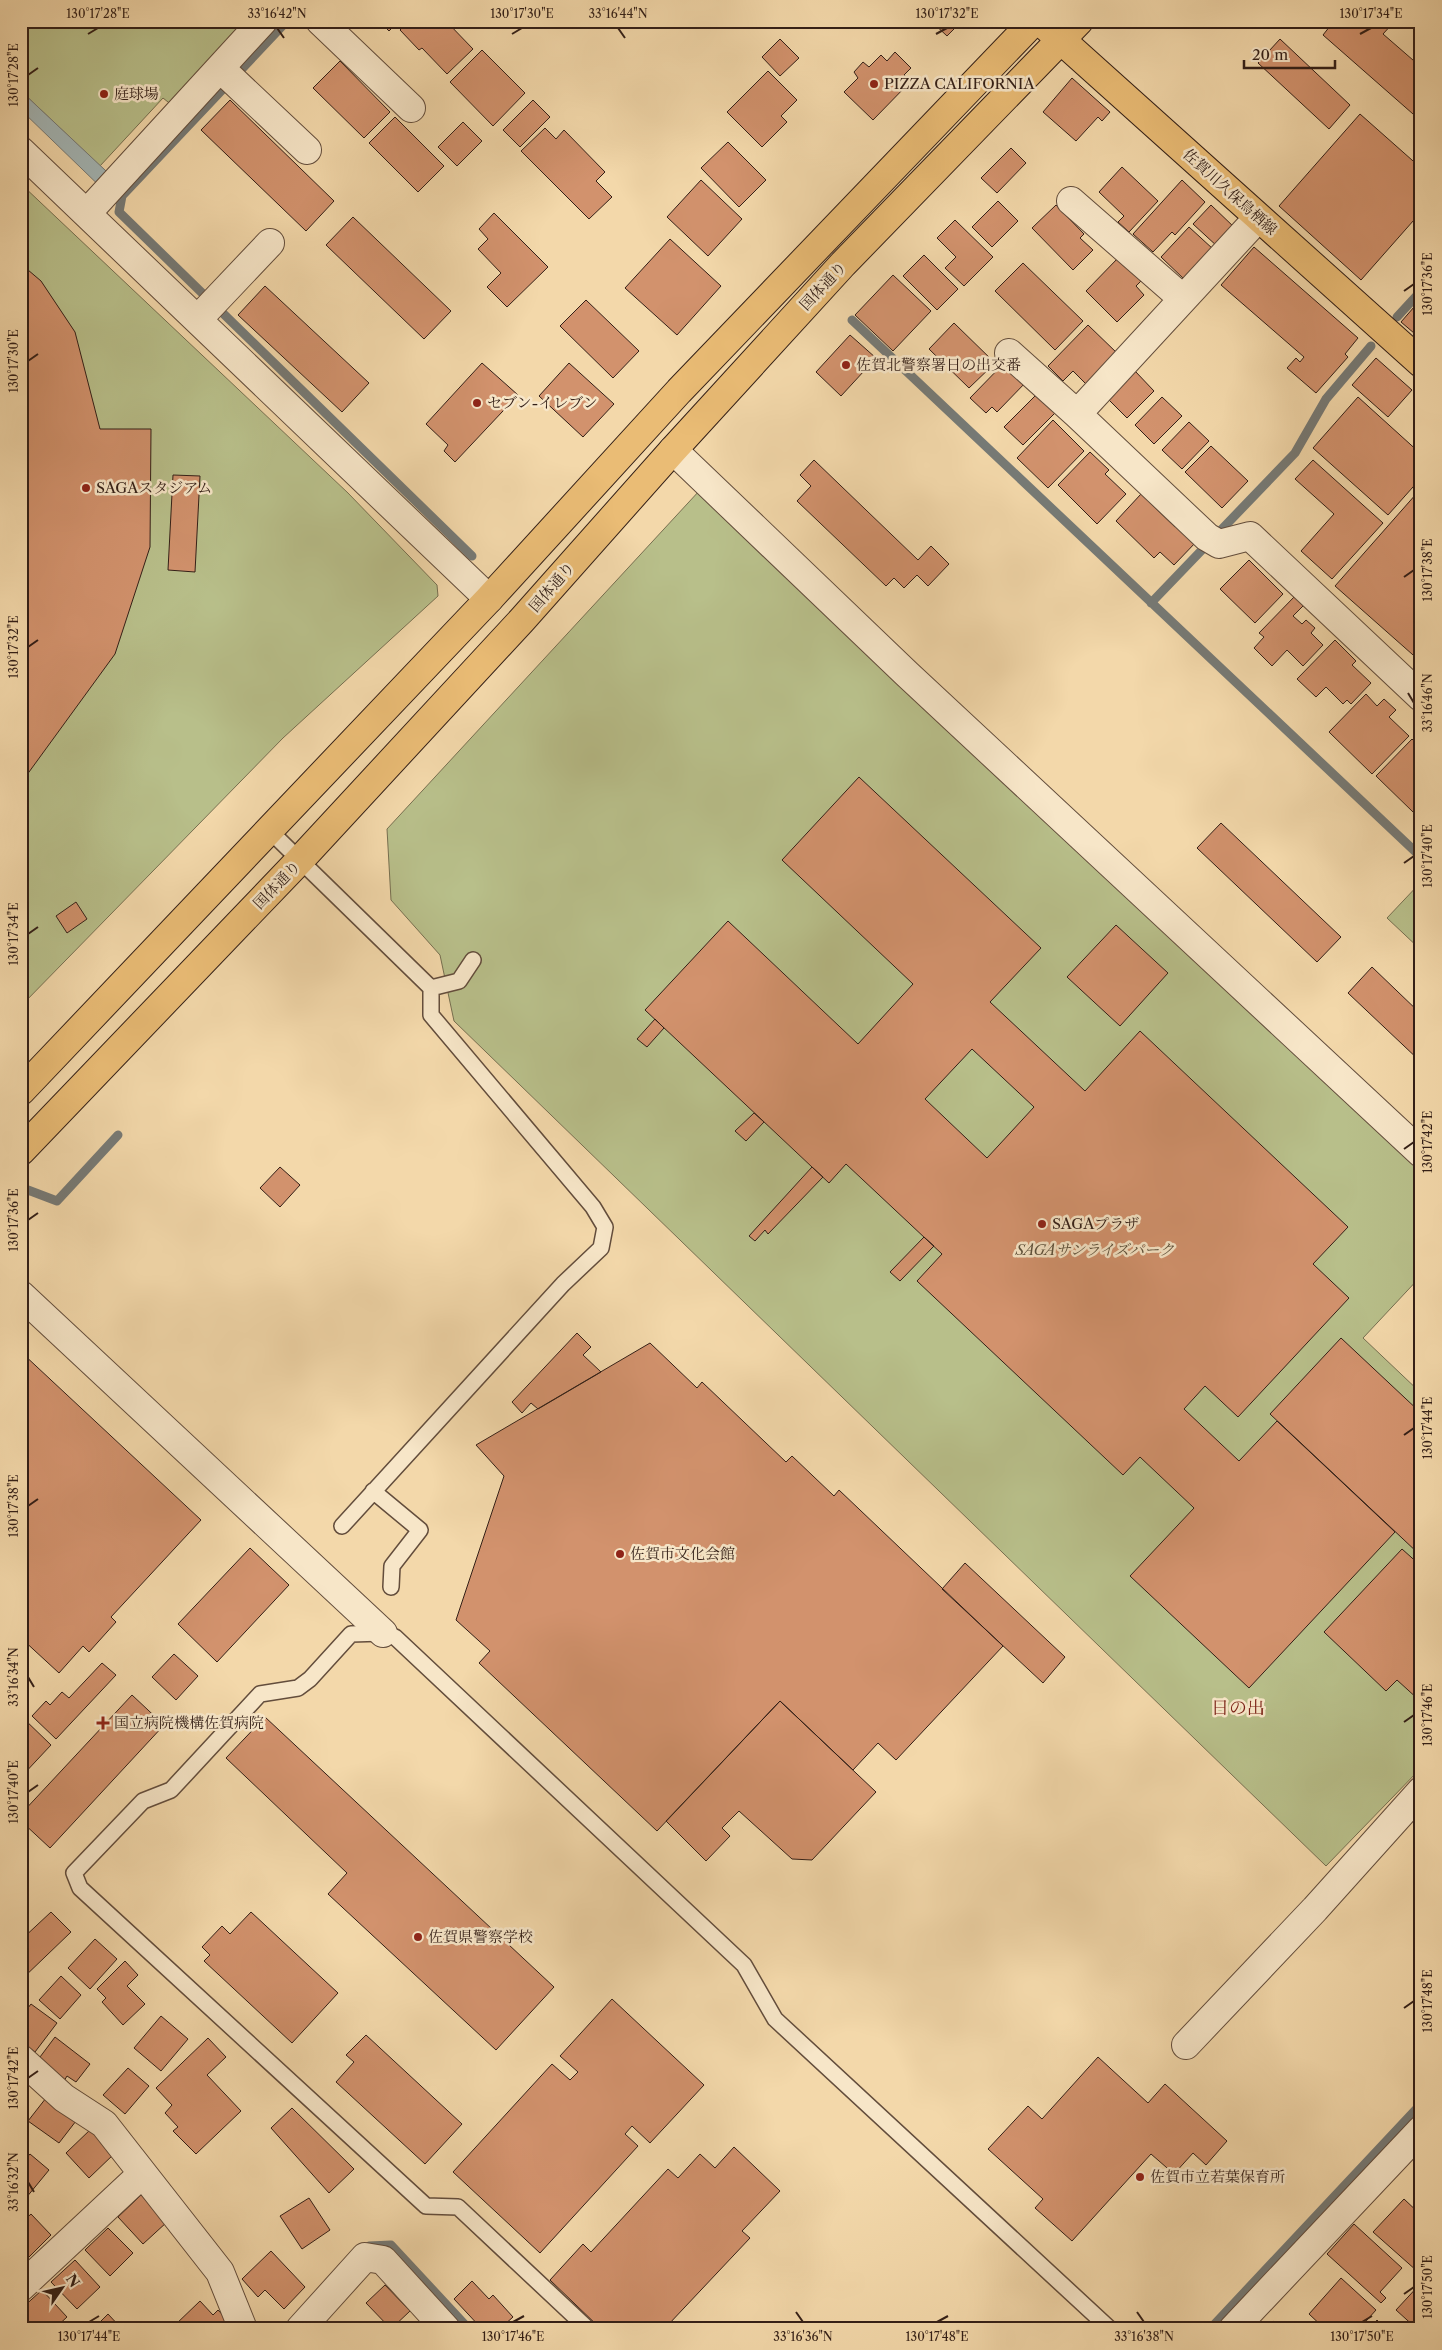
<svg xmlns="http://www.w3.org/2000/svg" width="1442" height="2350" font-family="'Libre Caslon Text','Noto Serif JP',serif">
<rect width="100%" height="100%" fill="#f3d8aa"/>
<filter id="stains"><feTurbulence type="fractalNoise" baseFrequency=".004" numOctaves="4"/><feColorMatrix values="0 0 0 0 .2 0 0 0 0 .09 0 0 0 0 .02 0 0 0 .5 -.17"/></filter>
<radialGradient id="worn" r=".72"><stop offset=".6" stop-color="#630" stop-opacity="0"/><stop offset="1" stop-color="#630" stop-opacity=".3"/></radialGradient>
<path fill="#b8bf8a" stroke="#766f50" d="M21 21H251L173 106 163 98 100 166 21 91Z
M21 184 348 493 437 585 438 596 283 738 21 1006Z
M700 490 1421 1172V1276L1363 1338 1421 1393V1768L1326 1866 454 1021 440 955 391 900 387 829Z
M1421 882V950L1387 918Z"/>
<path fill="#a3b6b6" stroke="#767a76" d="M21 91 122 186 112 198 21 110Z"/>
<g fill="none" stroke-linecap="round" stroke-linejoin="round">
<path stroke="#767a76" stroke-width="9" d="M119 193 122 196 287 21
M122 196 119 212 472 556
M1397 317 1421 291
M852 320 1421 857
M1151 603 1295 453 1326 399 1371 346
M21 1198 28 1190 57 1201 118 1135
M369 2246 391 2245 469 2329
M1210 2329 1421 2104"/>
</g>
<path fill="#d2926d" stroke="#331f17" fill-rule="evenodd" d="M379 21H399L389 31Z
M409 21H446L473 49 447 74 422 48 419 50 400 30Z
M931 21H960L961 22 947 36Z
M1334 21 1394 22 1383 34 1421 67V121L1323 35Z
M780 39 799 58 780 76 762 57Z
M1280 39 1350 105 1329 129 1258 63Z
M482 50 525 93 493 126 450 82Z
M895 52 911 68 904 75 911 81 873 120 844 92 858 78 854 72 863 62 869 67 881 55 887 61Z
M340 61 390 112 364 138 313 88Z
M768 71 797 100 781 116 787 122 762 147 727 112Z
M1072 78 1110 112 1102 121 1098 117 1076 141 1043 112Z
M230 100 334 201 306 231 201 130Z
M533 100 550 117 520 147 503 130Z
M1360 114 1421 168V212L1361 280 1279 206Z
M395 117 444 166 418 192 369 143Z
M463 122 482 141 457 166 438 147Z
M545 128 556 139 564 130 605 172 596 181 612 197 589 219 521 151Z
M728 142 766 180 739 207 701 168Z
M1011 148 1026 163 997 193 981 178Z
M1122 167 1158 201 1129 232 1118 222 1124 216 1099 192Z
M701 180 742 219 708 256 667 217Z
M1182 180 1205 202 1175 235 1172 232 1153 252 1133 234Z
M998 201 1018 221 992 247 972 227Z
M1056 205 1084 234 1080 238 1093 250 1073 270 1032 228Z
M1211 205 1235 228 1218 247 1193 224Z
M494 213 548 267 507 307 487 287 501 273 478 249 488 239 479 229Z
M353 217 451 311 424 339 326 245Z
M955 220 993 257 964 286 945 268 956 257 937 238Z
M1189 227 1213 249 1185 280 1161 257Z
M670 239 721 286 677 335 625 288Z
M1254 247 1358 338 1345 354 1348 357 1316 393 1287 368 1296 358 1300 362 1304 357 1221 285Z
M924 255 958 289 937 310 903 276Z
M1120 256 1143 279 1136 286 1144 295 1117 322 1086 291Z
M1023 263 1083 321 1055 350 995 291Z
M21 264 41 281 75 332 100 429H151L150 547 115 654 21 783Z
M893 275 931 311 893 351 855 315Z
M265 286 369 383 342 412 238 315Z
M1421 299V339L1401 322Z
M586 300 639 351 613 378 560 326Z
M954 323 995 363 969 388 929 349Z
M1088 325 1118 354 1087 385 1073 371 1063 381 1048 366Z
M850 335 876 358 841 396 816 372Z
M1376 358 1412 390 1388 417 1352 385Z
M1007 360 1028 380 997 412 992 407 986 413 970 398Z
M482 363 518 395 455 462 444 451 448 445 426 424Z
M569 363 614 404 583 437 539 396Z
M1135 371 1154 391 1127 418 1108 399Z
M1037 394 1056 412 1023 445 1004 427Z
M1162 397 1182 416 1154 444 1135 425Z
M1358 397 1421 454V478L1388 515 1313 448Z
M1053 420 1084 451 1048 488 1017 458Z
M1189 422 1209 441 1182 469 1162 450Z
M1211 446 1248 481 1222 508 1185 472Z
M1090 452 1109 470 1105 474 1126 494 1097 524 1058 485Z
M814 460 918 560 931 546 949 564 928 586 917 575 904 588 894 578 886 586 797 501 811 486 800 475Z
M1313 460 1383 523 1332 579 1301 551 1334 514 1295 479Z
M173 475 200 476 195 572 168 570Z
M1417 493 1421 496V662L1335 586Z
M1141 494 1175 527 1179 523 1197 541 1174 565 1160 552 1154 558 1116 521Z
M1249 560 1283 594 1255 623 1220 589Z
M1295 596 1304 605 1293 616 1302 624 1306 620 1315 628 1311 633 1323 645 1303 666 1287 650 1272 666 1254 648 1264 637 1259 633Z
M1335 640 1356 661 1352 665 1371 683 1351 704 1347 700 1343 704 1326 687 1316 697 1297 679Z
M1366 694 1377 706 1384 699 1396 710 1389 717 1409 736 1372 774 1329 732Z
M1412 739 1420 747 1414 752 1421 759V804L1413 812 1376 776Z
M859 777 1041 948 990 1002 1085 1091 1140 1031 1348 1227 1313 1264 1349 1298 1238 1417 1205 1386 1184 1409 1239 1461 1277 1421 1395 1532 1249 1688 1130 1576 1194 1508 1140 1457 1123 1475 917 1281 942 1254 846 1164 829 1183 645 1010 728 921 858 1044 913 984 782 860ZM972 1049 1034 1107 987 1158 925 1099Z
M1221 823 1341 937 1317 962 1197 848Z
M76 902 87 919 67 933 56 916Z
M1116 925 1168 973 1120 1026 1067 977Z
M1372 967 1421 1014V1062L1348 993Z
M655 1019 664 1028 647 1047 637 1039Z
M754 1113 764 1122 746 1141 735 1131Z
M280 1167 300 1185 280 1207 260 1188Z
M812 1167 823 1177 768 1234 765 1230 755 1241 749 1236Z
M924 1237 934 1246 900 1281 890 1272Z
M577 1333 591 1347 583 1355 601 1372 538 1409 531 1403 522 1413 512 1402Z
M1341 1338 1421 1413V1552L1419 1554 1270 1414Z
M650 1343 697 1388 702 1382 786 1462 792 1456 834 1496 839 1490 1003 1646 896 1760 878 1743 853 1770 780 1701 657 1831 479 1663 490 1651 456 1620 504 1476 476 1445Z
M21 1352 201 1520 111 1617 116 1622 89 1652 83 1646 59 1673 21 1638Z
M250 1548 289 1585 217 1662 178 1624Z
M1402 1549 1421 1566V1698L1419 1700 1397 1680 1386 1691 1324 1632Z
M965 1563 1065 1657 1043 1683 942 1589Z
M174 1654 198 1676 176 1700 152 1677Z
M102 1663 116 1675 56 1739 32 1716 46 1701 50 1705 62 1692 69 1698Z
M132 1695 164 1725 50 1848 21 1821V1814Z
M780 1701 876 1792 812 1860 792 1859 739 1811 722 1828 730 1836 706 1861 666 1821Z
M21 1716 51 1745 21 1777Z
M265 1717 554 1987 496 2050 328 1894 347 1873 226 1758Z
M51 1912 71 1932 21 1980V1940Z
M251 1912 338 1993 292 2043 204 1961 210 1955 202 1947 222 1926 230 1934Z
M95 1939 117 1959 90 1989 68 1968Z
M125 1961 138 1975 127 1986 145 2004 123 2025 102 2002 106 1998 97 1989Z
M61 1976 81 1995 60 2019 39 2000Z
M612 1999 704 2085 650 2143 632 2126 625 2134 638 2146 540 2253 453 2172 552 2064 570 2080 578 2072 560 2056Z
M31 2004 57 2023 35 2052 21 2042V2017Z
M161 2016 188 2039 161 2071 134 2048Z
M366 2035 462 2124 425 2164 336 2082 354 2062 346 2055Z
M55 2037 90 2064 76 2082 67 2076 64 2081 37 2061Z
M208 2038 226 2057 207 2075 241 2111 196 2154 173 2131 178 2127 165 2113 172 2105 156 2088Z
M1098 2057 1148 2103 1165 2084 1227 2141 1206 2165 1193 2153 1174 2174 1151 2154 1072 2241 1035 2208 1043 2199 988 2149 1028 2106 1042 2119Z
M128 2068 149 2086 125 2114 103 2095Z
M46 2098 76 2121 59 2143 28 2121Z
M292 2108 354 2169 329 2193 271 2128Z
M92 2128 115 2153 89 2178 66 2153Z
M734 2147 780 2191 742 2231 750 2238 668 2325 672 2329H601L550 2280 583 2244 591 2252 668 2169 678 2178 700 2154 715 2168Z
M30 2154 49 2170 21 2204V2164Z
M141 2195 167 2222 143 2244 118 2217Z
M309 2198 330 2230 302 2249 280 2216Z
M1404 2199 1421 2215V2267L1417 2271 1373 2232Z
M31 2214 51 2235 28 2258 21 2251V2223Z
M1354 2224 1402 2268 1380 2292 1386 2298 1381 2303 1327 2254Z
M108 2228 133 2253 110 2276 85 2250Z
M271 2251 305 2287 284 2309 265 2290 258 2297 242 2279Z
M75 2260 100 2287 77 2309 51 2282Z
M1341 2278 1376 2310 1359 2329H1325L1309 2314Z
M472 2281 489 2299 493 2295 513 2317 503 2326 498 2321 491 2329H482L454 2299Z
M1421 2283V2329H1417L1396 2310Z
M385 2285 410 2311 391 2329 366 2303Z
M42 2290 67 2317 54 2329H34L21 2316V2309Z
M200 2301 213 2315 218 2310 235 2328 177 2329 174 2326Z
M108 2314 122 2329H93Z
M1377 2320 1386 2329H1369Z
M1273 2321 1282 2329H1265Z"/>
<g fill="none" stroke-linecap="round" stroke-linejoin="round">
<defs>
<path id="service" d="M269 830 431 988V1015L593 1207 605 1227 601 1248 563 1284 342 1526
M431 988 459 981 473 960
M373 1491 420 1530 392 1566 391 1587
M588 2329 458 2207 426 2206 80 1888 74 1873 143 1801 171 1790 260 1694 298 1688 310 1679 351 1634 383 1633 395 1637 744 1965 775 2019 1110 2329"/>
<path id="minor" d="M320 21 411 108
M220 68 307 150
M1071 201 1182 298
M87 213 263 21
M1258 218 1077 414 1207 537 1219 544 1250 536 1421 697
M198 319 270 243
M1009 353 1077 414
M673 450 907 674 1421 1153
M21 1295 383 1633
M1186 2045 1315 1909 1421 1791
M21 2059 64 2098 104 2124 220 2272 243 2329
M21 2287 142 2174
M300 2329 365 2257 383 2260 446 2329
M1233 2329 1421 2130"/>
<path id="tertiary" d="M21 151 489 599"/>
<path id="primary" d="M1040 21 1421 363"/>
<path id="trunk" d="M21 1091 489 599 679 391 1034 21
M21 1151 299 861 522 620 673 450 843 264 1079 21"/>
</defs>
<use href="#service" stroke="#634d3c" stroke-width="18"/>
<use href="#minor" stroke="#634d3c" stroke-width="30"/>
<use href="#tertiary" stroke="#634d3c" stroke-width="30"/>
<use href="#primary" stroke="#331f17" stroke-width="30"/>
<use href="#trunk" stroke="#331f17" stroke-width="30"/>
<use href="#service" stroke="#f7e6c8" stroke-width="15"/>
<use href="#minor" stroke="#f7e6c8" stroke-width="28"/>
<use href="#tertiary" stroke="#f7e6c8" stroke-width="28"/>
<use href="#primary" stroke="#eabc75" stroke-width="28"/>
<use href="#trunk" stroke="#eabc75" stroke-width="28"/>
</g>
<path fill="none" stroke="#331f17" stroke-width="2" d="M277 28 284 38M618 28 625 38M88 34 98 28M512 34 522 28M936 34 947 28M1360 34 1371 28M28 75 38 68M1404 291 1414 284M28 361 38 354M1404 577 1414 570M28 647 38 640M1408 693 1414 703M1404 863 1414 856M28 934 38 927M1404 1149 1414 1142M28 1220 38 1213M1404 1435 1414 1428M28 1506 38 1499M28 1677 34 1687M1404 1722 1414 1715M28 1792 38 1785M1404 2008 1414 2001M28 2078 38 2071M28 2182 34 2192M1404 2294 1414 2287M796 2312 803 2322M1137 2312 1144 2322M89 2322 99 2316M513 2322 524 2316M937 2322 948 2316M1362 2322 1372 2316"/>
<g fill="#8f2418" stroke="#f7e6c8" stroke-width="2">
<circle cx="874" cy="84" r="5"/>
<circle cx="104" cy="94" r="5"/>
<circle cx="846" cy="365" r="5"/>
<circle cx="477" cy="403" r="5"/>
<circle cx="86" cy="488" r="5"/>
<circle cx="1042" cy="1224" r="5"/>
<circle cx="620" cy="1554" r="5"/>
<path d="M100.5 1715.5h5v5h5v5h-5v5h-5v-5h-5v-5h5z"/>
<circle cx="418" cy="1937" r="5"/>
<circle cx="1140" cy="2177" r="5"/>
</g>
<g text-anchor="middle" stroke-width="5" stroke-linejoin="round" paint-order="stroke">
<g font-size="15" fill="#331f17" stroke="#f7e6c8" text-anchor="start">
<text x="884" y="89">PIZZA CALIFORNIA</text>
<text x="114" y="99">庭球場</text>
<text x="856" y="370">佐賀北警察署日の出交番</text>
<text x="487" y="408">セブン-イレブン</text>
<text x="96" y="493">SAGAスタジアム</text>
<text x="1052" y="1229">SAGAプラザ</text>
<text x="630" y="1559">佐賀市文化会館</text>
<text x="114" y="1728">国立病院機構佐賀病院</text>
<text x="428" y="1942">佐賀県警察学校</text>
<text x="1150" y="2182">佐賀市立若葉保育所</text>
</g>
<g font-size="15" fill="#331f17" stroke="#f7e6c8">
<text transform="translate(1230 192) rotate(42)" y="5">佐賀川久保鳥栖線</text>
<text transform="translate(823 286) rotate(-47)" y="5">国体通り</text>
<text transform="translate(552 587) rotate(-49)" y="5">国体通り</text>
<text transform="translate(277 885) rotate(-46)" y="5">国体通り</text>
</g>
<g font-size="15" font-style="italic" fill="#5b4f3a" stroke="#f7e6c8">
<text x="1095" y="1255">SAGAサンライズパーク</text>
</g>
<g font-size="18" fill="#7a1f14" stroke="#f7e6c8">
<text x="1238" y="1714">日の出</text>
</g>
</g>
<rect width="1442" height="2350" fill="none" stroke="#f3d8aa" stroke-width="55"/>
<g transform="translate(62 2288) rotate(56)" stroke="#f7e6c8" stroke-width="4" paint-order="stroke">
<path d="M0-4L9 19L0 12L-9 19Z" fill="#331f17"/>
<text y="-8" font-size="14" font-weight="bold" text-anchor="middle" fill="#331f17">N</text>
</g>
<path d="M1244 60v8h91v-8" fill="none" stroke="#331f17" stroke-width="2.5"/>
<text x="1252" y="60" font-size="15" fill="#331f17" stroke="#f7e6c8" stroke-width="4" paint-order="stroke">20 m</text>
<rect x="28" y="28" width="1386" height="2294" fill="none" stroke="#331f17" stroke-width="2"/>
<g font-size="12" text-anchor="middle" fill="#331f17">
<text x="98" y="18">130°17'28"E</text>
<text x="277" y="18">33°16'42"N</text>
<text x="522" y="18">130°17'30"E</text>
<text x="618" y="18">33°16'44"N</text>
<text x="947" y="18">130°17'32"E</text>
<text x="1371" y="18">130°17'34"E</text>
<text transform="translate(14 75) rotate(-90)" y="4">130°17'28"E</text>
<text transform="translate(1428 284) rotate(-90)" y="4">130°17'36"E</text>
<text transform="translate(14 361) rotate(-90)" y="4">130°17'30"E</text>
<text transform="translate(1428 570) rotate(-90)" y="4">130°17'38"E</text>
<text transform="translate(14 647) rotate(-90)" y="4">130°17'32"E</text>
<text transform="translate(1428 703) rotate(-90)" y="4">33°16'46"N</text>
<text transform="translate(1428 856) rotate(-90)" y="4">130°17'40"E</text>
<text transform="translate(14 934) rotate(-90)" y="4">130°17'34"E</text>
<text transform="translate(1428 1142) rotate(-90)" y="4">130°17'42"E</text>
<text transform="translate(14 1220) rotate(-90)" y="4">130°17'36"E</text>
<text transform="translate(1428 1428) rotate(-90)" y="4">130°17'44"E</text>
<text transform="translate(14 1506) rotate(-90)" y="4">130°17'38"E</text>
<text transform="translate(14 1677) rotate(-90)" y="4">33°16'34"N</text>
<text transform="translate(1428 1715) rotate(-90)" y="4">130°17'46"E</text>
<text transform="translate(14 1792) rotate(-90)" y="4">130°17'40"E</text>
<text transform="translate(1428 2001) rotate(-90)" y="4">130°17'48"E</text>
<text transform="translate(14 2078) rotate(-90)" y="4">130°17'42"E</text>
<text transform="translate(14 2182) rotate(-90)" y="4">33°16'32"N</text>
<text transform="translate(1428 2287) rotate(-90)" y="4">130°17'50"E</text>
<text x="89" y="2341">130°17'44"E</text>
<text x="513" y="2341">130°17'46"E</text>
<text x="803" y="2341">33°16'36"N</text>
<text x="937" y="2341">130°17'48"E</text>
<text x="1144" y="2341">33°16'38"N</text>
<text x="1362" y="2341">130°17'50"E</text>
</g>
<rect width="100%" height="100%" filter="url(#stains)"/>
<rect width="100%" height="100%" fill="url(#worn)"/>
</svg>
